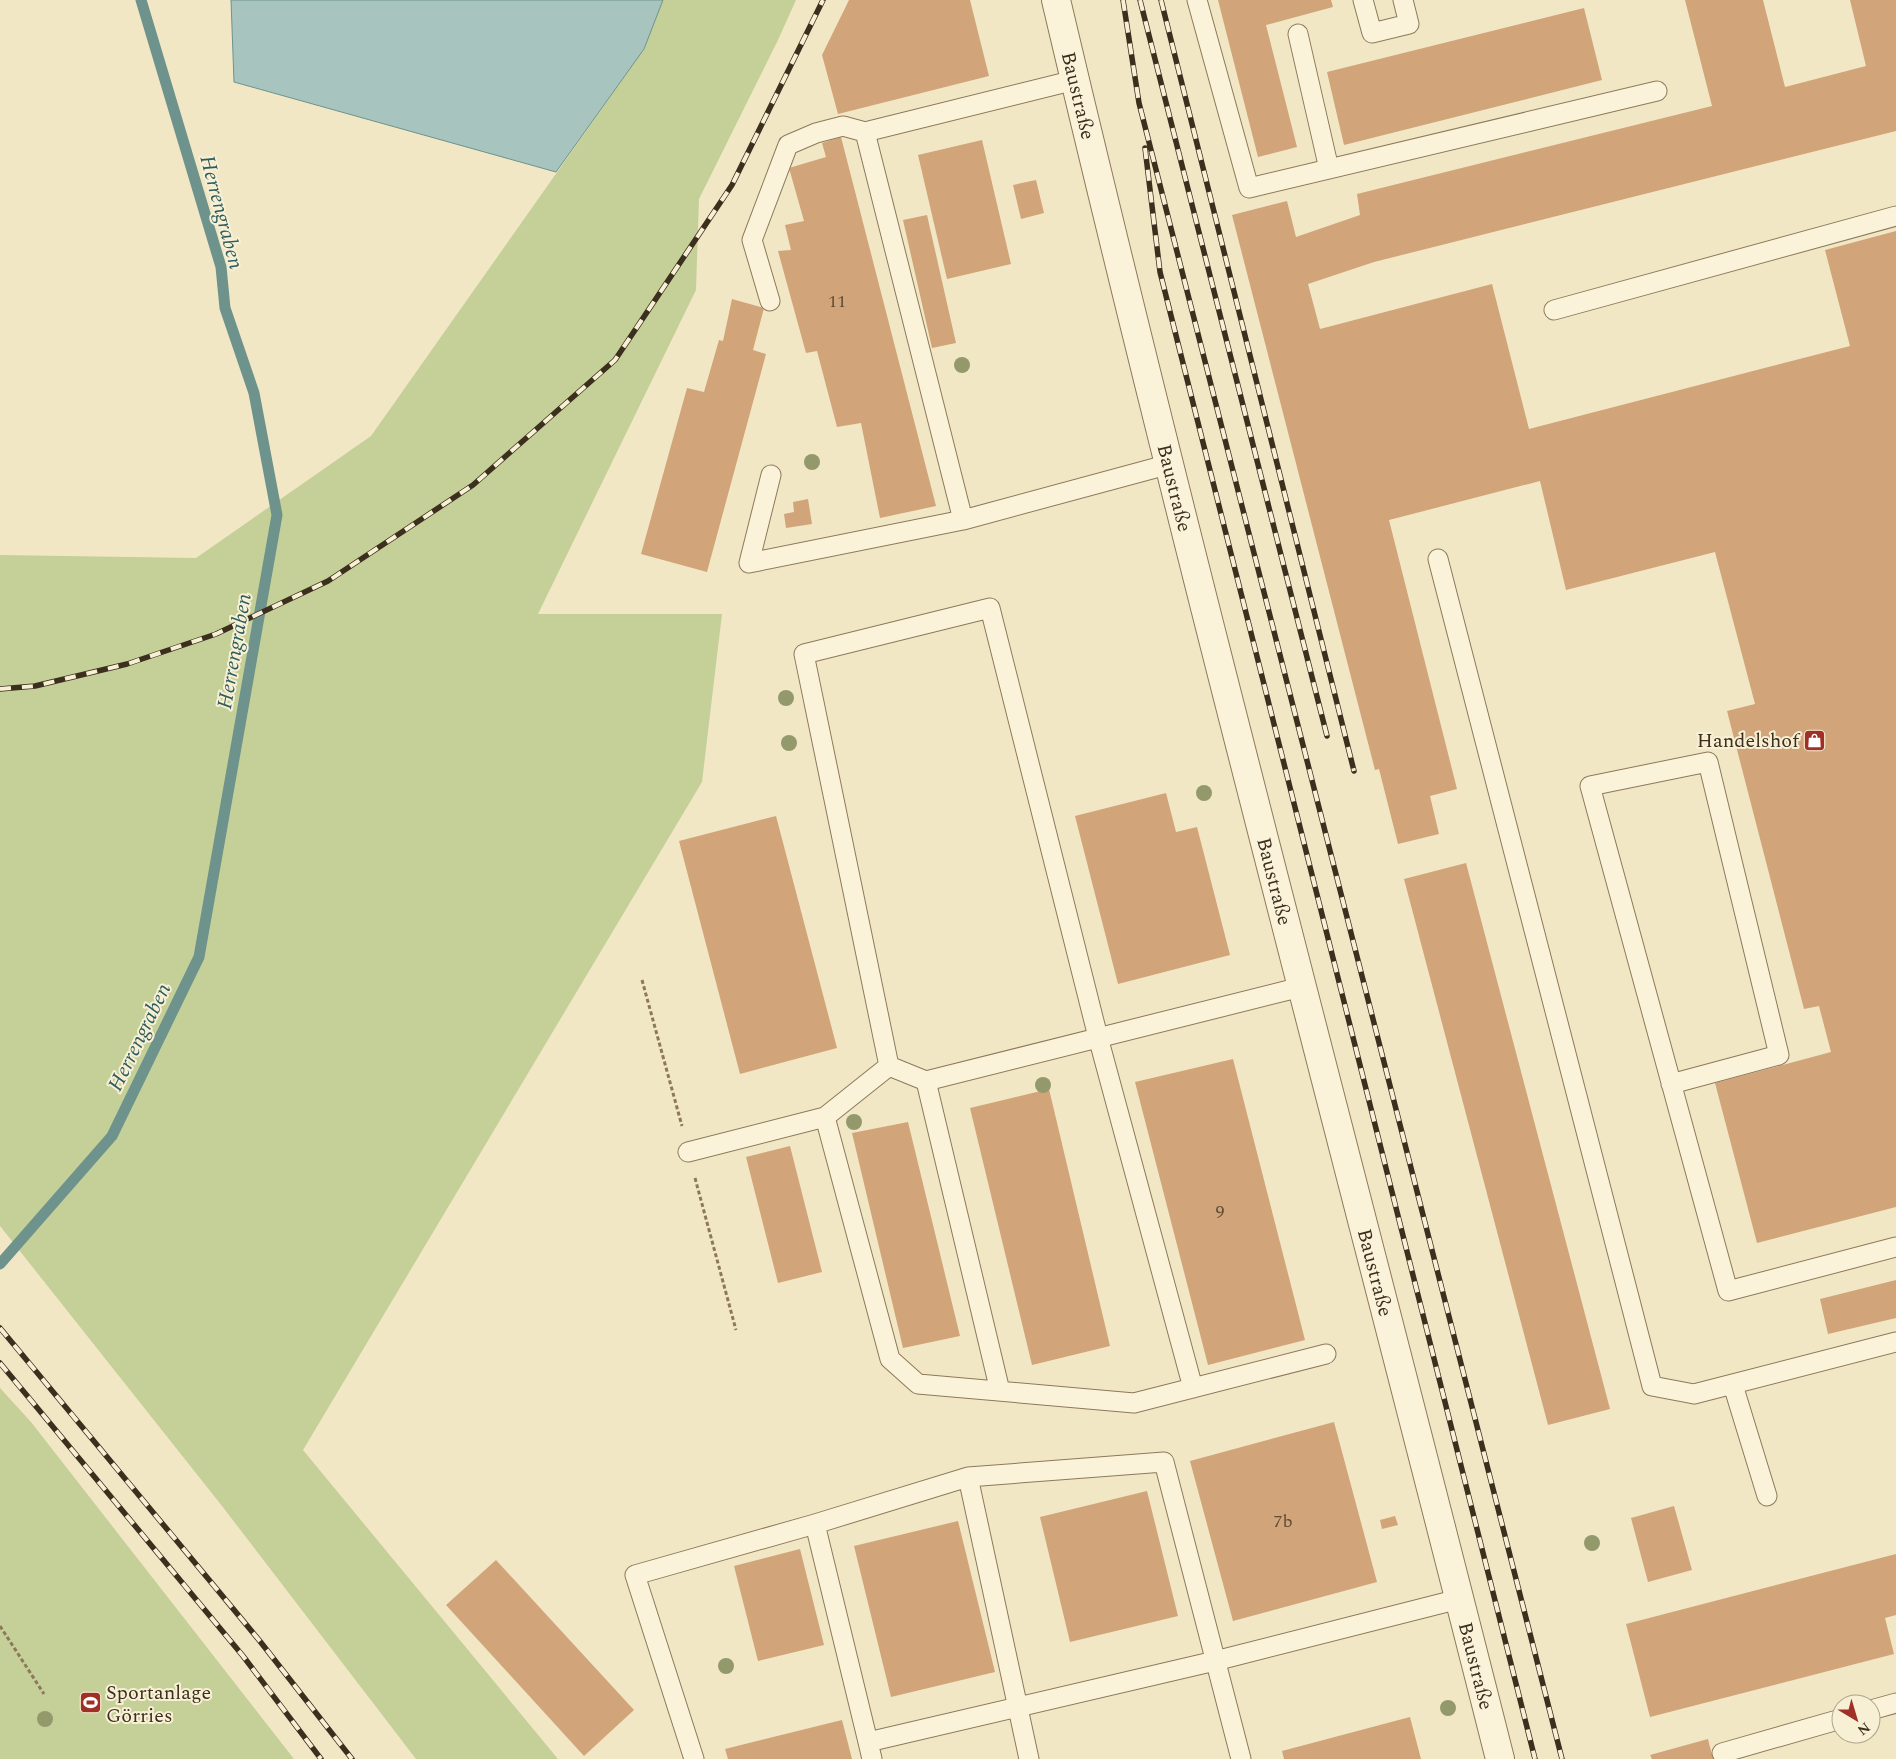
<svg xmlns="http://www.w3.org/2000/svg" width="1896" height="1759" font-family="Spectral,serif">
<rect width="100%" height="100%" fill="#f1e7c5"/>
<path fill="#c5d098" d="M663 0H796L778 40 699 199 696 290 538 614H722L702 782 303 1450 558 1759H416L222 1506 0 1226V555L196 558 371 436 644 49Z
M0 1388 31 1422 294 1759H0Z"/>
<path fill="#a7c4be" stroke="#6d938c" d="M231 0H663L644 49 556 172 234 82Z"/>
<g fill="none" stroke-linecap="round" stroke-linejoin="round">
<path stroke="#6d938c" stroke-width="11" d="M0 1264 112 1136 199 957 277 515 254 393 225 308 221 267 141 0"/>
</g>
<path fill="#d1a479" d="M849 0H970L989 76 838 114 822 55Z
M1218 0H1331L1333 7 1266 25 1297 147 1258 157Z
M1685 0H1763L1785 87 1866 66 1850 0H1896V131L1374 262 1308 284 1320 329 1492 284 1529 429 1850 346 1825 250 1896 231V1207L1757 1243 1715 1083 1831 1052 1819 1006 1804 1009 1727 711 1755 704 1715 552 1566 590 1540 481 1389 520 1457 789 1430 796 1439 834 1398 844 1379 769 1375 770 1232 215 1287 201 1296 237 1360 215 1357 194 1712 106Z
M1584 8 1602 80 1344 145 1327 72Z
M841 137 936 506 880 518 861 423 837 427 817 351 806 353 778 251 791 250 785 225 804 221 789 168 826 157 822 143Z
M982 140 1011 264 947 279 918 155Z
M1036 180 1044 213 1021 219 1013 185Z
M927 215 956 343 932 348 903 220Z
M732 299 764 308 753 350 766 354 707 572 641 554 687 388 704 392 719 340 723 341Z
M808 499 812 524 786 528 784 514 794 512 793 502Z
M1166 793 1176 832 1197 827 1230 955 1118 984 1075 816Z
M776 816 837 1048 740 1074 679 841Z
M1466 863 1610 1409 1548 1425 1404 879Z
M1233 1059 1305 1340 1208 1365 1135 1082Z
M1049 1089 1110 1346 1032 1365 970 1108Z
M908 1122 960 1336 903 1348 852 1133Z
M790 1146 822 1272 778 1283 746 1157Z
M1896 1280V1318L1828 1334 1820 1299Z
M1334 1422 1377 1582 1233 1621 1190 1461Z
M1147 1491 1178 1616 1070 1642 1040 1517Z
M1674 1506 1692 1570 1648 1582 1631 1518Z
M1395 1516 1398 1525 1382 1529 1380 1520Z
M958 1521 995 1672 891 1697 854 1546Z
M800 1549 824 1645 758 1661 734 1566Z
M1896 1554V1615L1885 1618 1894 1654 1650 1717 1626 1624Z
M496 1560 634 1710 584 1756 446 1605Z
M1410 1717 1421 1759H1284L1282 1751Z
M842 1720 852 1759H728L725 1749Z
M1708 1739 1713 1759H1652L1650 1755Z"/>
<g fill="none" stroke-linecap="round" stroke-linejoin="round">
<defs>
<path id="service" d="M1197 0 1249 188 1657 91
M1363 0 1372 33 1409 24 1403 0
M1298 34 1329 169
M1075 80 865 132 963 520 1170 464
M770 301 752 240 788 145 816 133 843 126 865 132
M1554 310 1896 216
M771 475 749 563 963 520
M1438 559 1652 1386 1694 1394 1896 1342
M889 1066 804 654 990 608 1098 1037 1193 1388
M926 1081 1000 1391
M1671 1084 1779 1055 1708 762 1590 786 1728 1291 1896 1247
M825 1117 890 1359 918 1384 1134 1403 1326 1354
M688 1152 825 1117 889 1066 926 1081 1301 987
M1733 1385 1767 1496
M968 1477 1029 1759
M815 1524 868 1742
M1871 1710 1896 1703
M1722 1753 1841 1719
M694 1759 635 1575 815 1524 968 1477 1164 1462 1241 1759
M872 1759 868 1742 1215 1661 1459 1599"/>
<g id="minor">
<path id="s1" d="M1056 0C1195 589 1352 1173 1500 1759"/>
</g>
</defs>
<use href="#service" stroke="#8d795a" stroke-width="21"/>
<use href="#minor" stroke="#8d795a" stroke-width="30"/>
<path stroke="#8d795a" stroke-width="3" stroke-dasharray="4 2.5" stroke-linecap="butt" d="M642 980 682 1126
M695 1178 736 1330
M0 1626 44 1694"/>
<use href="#service" stroke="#fbf3d9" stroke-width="19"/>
<use href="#minor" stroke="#fbf3d9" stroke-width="28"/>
<defs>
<path id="rail" d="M1123 0 1139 103 1562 1759
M1140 0 1327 736
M1161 0 1354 771
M1145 148 1160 272 1535 1759
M0 689 35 686 127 664 216 634 328 581 473 485 615 360 732 185 823 0
M0 1328 259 1640 352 1759
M0 1363 243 1656 321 1759"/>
</defs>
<use href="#rail" stroke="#3c2f1e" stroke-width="5.5"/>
<use href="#rail" stroke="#f8f0d5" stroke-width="4" stroke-dasharray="11" stroke-linecap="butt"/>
</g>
<g fill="#94996c">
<circle cx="962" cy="365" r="8"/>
<circle cx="812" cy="462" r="8"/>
<circle cx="786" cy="698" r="8"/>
<circle cx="789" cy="743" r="8"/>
<circle cx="1204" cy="793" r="8"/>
<circle cx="1043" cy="1085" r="8"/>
<circle cx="854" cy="1122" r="8"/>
<circle cx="1592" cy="1543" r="8"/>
<circle cx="726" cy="1666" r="8"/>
<circle cx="1448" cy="1708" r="8"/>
<circle cx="45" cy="1719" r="8"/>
</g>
<defs>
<symbol id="shop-square" viewBox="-11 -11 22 22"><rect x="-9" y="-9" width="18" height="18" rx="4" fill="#a02f26" stroke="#f8f0d5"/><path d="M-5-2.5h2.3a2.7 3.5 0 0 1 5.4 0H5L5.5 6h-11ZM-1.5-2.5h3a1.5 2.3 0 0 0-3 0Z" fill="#fff"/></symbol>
<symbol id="stadium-square" viewBox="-11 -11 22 22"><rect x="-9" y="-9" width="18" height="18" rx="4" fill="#a02f26" stroke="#f8f0d5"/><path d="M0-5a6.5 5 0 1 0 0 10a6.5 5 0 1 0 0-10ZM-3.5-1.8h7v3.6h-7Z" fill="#fff"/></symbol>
</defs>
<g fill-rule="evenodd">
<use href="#shop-square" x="1802" y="728" width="25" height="25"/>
<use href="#stadium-square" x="78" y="1690" width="25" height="25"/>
</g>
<g text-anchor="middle" stroke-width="4" stroke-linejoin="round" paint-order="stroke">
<g font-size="18" fill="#614c35">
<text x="837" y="307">11</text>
<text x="1220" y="1217">9</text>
<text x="1283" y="1527">7b</text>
</g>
<g font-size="20" fill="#3c2f1e" stroke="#f8f0d5">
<text dy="7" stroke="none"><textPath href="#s1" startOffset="98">Baustraße</textPath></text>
<text dy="7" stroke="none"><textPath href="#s1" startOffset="502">Baustraße</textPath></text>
<text dy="7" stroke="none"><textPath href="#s1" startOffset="908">Baustraße</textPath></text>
<text dy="7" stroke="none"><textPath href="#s1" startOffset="1312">Baustraße</textPath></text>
<text dy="7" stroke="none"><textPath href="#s1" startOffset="1718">Baustraße</textPath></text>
</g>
<g font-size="20" fill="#3c2f1e" stroke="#f8f0d5" text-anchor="end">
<text x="1799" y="747">Handelshof</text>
<text x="106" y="1699" text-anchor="start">Sportanlage<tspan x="106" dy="23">Görries</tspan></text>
</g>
<g font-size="21" font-style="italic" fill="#2d5c5d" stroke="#f8f0d5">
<text transform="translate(222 212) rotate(75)" y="7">Herrengraben</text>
<text transform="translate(234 651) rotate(-80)" y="7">Herrengraben</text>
<text transform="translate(139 1037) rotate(-64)" y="7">Herrengraben</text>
</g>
</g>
<g transform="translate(1856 1719) rotate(142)"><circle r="24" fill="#f8f0d5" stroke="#ada38c"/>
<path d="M0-4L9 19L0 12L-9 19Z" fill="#a02f26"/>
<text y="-8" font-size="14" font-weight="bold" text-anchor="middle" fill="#3c2f1e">N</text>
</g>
</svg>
